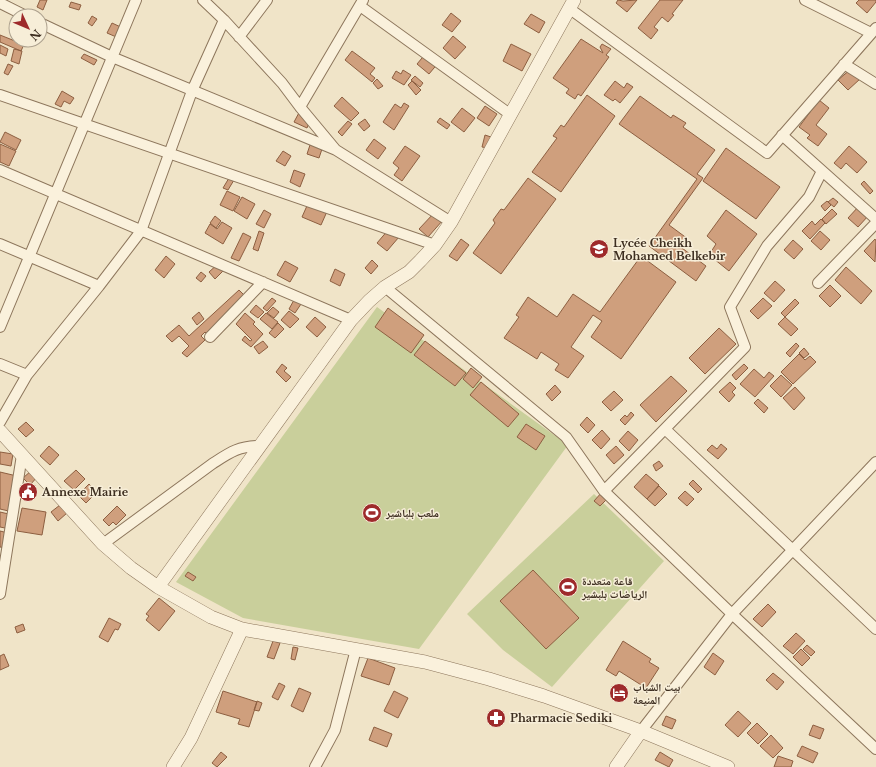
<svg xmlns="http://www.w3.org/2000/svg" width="876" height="767" font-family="'Libre Baskerville','Noto Naskh Arabic',serif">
<rect width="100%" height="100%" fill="#f0e4c8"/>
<path fill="#c9cf9b" d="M377 307 568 445 419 649 243 618 176 582Z
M594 494 664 561 552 687 503 650 467 614Z"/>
<path fill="#cf9f7d" stroke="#8d5f41" d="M40 0H47L43 10 37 7Z
M618 0 623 1 637 0 627 12 616 3Z
M660 0H683L672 14 674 15 668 22 662 17 654 27 658 30 651 39 638 28Z
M859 0H876V2L867 13 856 3Z
M71 2 81 5 79 10 69 7Z
M451 13 461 21 452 32 442 25Z
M531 14 545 22 539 33 524 24Z
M92 16 97 19 92 26 88 23Z
M112 23 125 29 121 39 107 33Z
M0 35 15 41 16 38V40H26L21 51 0 42Z
M453 36 466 47 455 59 443 48Z
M581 39 603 53 600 47 602 44 611 49 606 55 609 57 581 96 578 94 575 99 566 93 569 89 553 78Z
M511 44 531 54 522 71 503 61Z
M0 45 8 49 6 56 0 53Z
M14 49 22 51 19 64 11 61Z
M352 51 375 68 370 74 375 78 372 82 345 60Z
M427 52 439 62 429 74 417 64Z
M84 54 97 60 94 65 81 58Z
M8 64 13 66 8 75 4 73Z
M851 69 860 79 848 90 838 80Z
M403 70 411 75 404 85 392 78 396 71 401 74Z
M415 76 423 83 420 87 411 80Z
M377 79 383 86 378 89 373 83Z
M412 81 421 90 416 95 408 85Z
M615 81 624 88 627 83 633 87 620 103 615 99 613 101 604 95Z
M62 91 74 98 70 104 64 101 61 107 55 104Z
M587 95 615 116 561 192 532 172 557 138 553 136 561 125 564 127Z
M640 96 671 118 673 115 686 123 683 127 715 150 697 174 703 178 669 225 688 239 682 248 706 266 696 281 649 246 697 179 619 124Z
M342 97 359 113 351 121 334 106Z
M819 100 829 108 816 125 827 134 818 146 807 138 810 135 799 127Z
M404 103 409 106 394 130 383 122 395 104 401 108Z
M485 106 497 114 489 126 477 118Z
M462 108 475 118 464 132 451 122Z
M301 109 311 118 307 128 294 122Z
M440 118 450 125 447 129 437 122Z
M365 119 370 126 364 131 358 124Z
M348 121 352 124 342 136 338 132Z
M5 132 21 140 16 150 0 142Z
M485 135 491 137 488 148 482 147Z
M374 139 386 148 378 159 366 150Z
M311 142 323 146 319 158 307 154Z
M0 144 16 151 9 166 0 162Z
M405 146 420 156 402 181 394 175 399 168 393 163Z
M849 146 867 162 857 173 846 163 841 169 834 163Z
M726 148 780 187 756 219 703 181Z
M283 151 291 156 285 166 276 161Z
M294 170 305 174 300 187 290 182Z
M229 178 234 180 228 190 223 188Z
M528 178 556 199 501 274 473 253 495 223 493 220 501 209 504 210Z
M864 181 873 191 870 194 861 184Z
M227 191 240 197 233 211 220 205Z
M242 197 255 204 247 219 234 211Z
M833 198 838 202 834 207 828 202Z
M310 199 329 207 321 225 302 217Z
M827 201 831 205 825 211 821 206Z
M859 206 869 215 858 227 848 218Z
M832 209 837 214 826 224 822 219Z
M264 210 271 214 264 228 256 224Z
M726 210 757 234 729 271 709 255 716 244 707 236Z
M434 213 443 220 428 237 419 229Z
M215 216 221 221 216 228 210 223Z
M821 219 825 223 810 239 802 231 812 221 815 225Z
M222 222 232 228 223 244 205 233 210 224 217 229Z
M389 229 399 237 387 251 377 243Z
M259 231 264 233 258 251 253 249Z
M820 231 830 240 821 250 811 241Z
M243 233 251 237 239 261 231 258Z
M461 239 469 245 457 261 449 256Z
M875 239 876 241 875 262 864 251Z
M793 240 803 249 794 259 784 250Z
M166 256 175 264 164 278 155 270Z
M641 256 676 282 621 359 591 337 602 321 593 315 571 347 584 356 568 378 555 370 559 364 541 352 537 359 504 338 519 317 516 315 528 297 557 317 573 294 600 312Z
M372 260 378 266 371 274 365 268Z
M285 261 298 268 290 282 277 275Z
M219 263 225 269 215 279 209 272Z
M846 267 872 291 861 304 835 280Z
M335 269 345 274 340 286 330 281Z
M201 272 206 276 201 282 196 278Z
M775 281 785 290 774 302 764 293Z
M830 285 841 296 830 307 819 296Z
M239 290 249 300 210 337 205 332 201 336 205 340 187 357 182 353 189 346 179 336 172 342 166 336 179 325 189 336Z
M272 298 276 301 267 311 263 308Z
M763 298 772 306 758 319 750 311Z
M795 299 799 303 785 317 781 313Z
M294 300 301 304 295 313 289 309Z
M256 305 264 312 258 318 250 312Z
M273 307 279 312 274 318 267 313Z
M388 308 424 335 411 353 375 327Z
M289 311 299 319 290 328 281 320Z
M199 312 204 319 197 325 192 318Z
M245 313 255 322 253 324 263 334 251 347 242 340 245 336 250 341 252 340 236 324Z
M266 313 278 322 272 329 260 319Z
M315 317 326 327 317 337 306 327Z
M785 317 798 329 791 336 778 324Z
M278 323 284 329 275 338 269 333Z
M719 328 736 344 705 374 689 358Z
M263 341 268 347 259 354 254 347Z
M425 341 466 373 455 386 414 355Z
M796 343 799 346 790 357 786 353Z
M804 348 809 354 804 358 799 353Z
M799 354 805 360 810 356 816 362 793 384 781 372Z
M282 364 287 368 284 371 291 377 286 382 276 372Z
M744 364 748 368 736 380 732 375Z
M471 368 482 377 473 388 463 379Z
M754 369 764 378 769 372 774 376 755 397 740 384Z
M781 375 792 385 781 397 770 386Z
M671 376 687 391 656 422 640 405Z
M481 382 519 414 508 427 470 395Z
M730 382 736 388 732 392 735 395 729 402 719 392Z
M555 385 561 392 552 401 546 394Z
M795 387 805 398 794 410 783 398Z
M614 391 623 400 611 411 602 402Z
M758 399 768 408 764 413 754 403Z
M631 412 634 415 625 425 620 420 625 415 627 417Z
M587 417 595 425 588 433 580 425Z
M26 422 34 430 26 437 18 429Z
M526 424 545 436 536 450 517 437Z
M602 430 610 439 601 449 592 440Z
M628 431 638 440 629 451 619 441Z
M721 444 727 449 718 459 707 450 712 445 717 449Z
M49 446 59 455 50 465 40 456Z
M616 446 624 455 614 464 606 455Z
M0 452 13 454 11 466 0 464Z
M659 461 663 466 656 471 653 465Z
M32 470 38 476 30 485 23 478Z
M76 470 85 479 74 490 64 481Z
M0 472 21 477 13 512 0 509Z
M646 474 659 485 647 499 634 487Z
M693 480 702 489 698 493 689 484Z
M89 484 97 492 86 503 78 495Z
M659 486 667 494 655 506 647 499Z
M685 491 694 499 687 506 678 498Z
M602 492 608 498 600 506 594 501Z
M60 505 67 513 58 521 51 512Z
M117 506 126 515 116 525 113 522 109 526 103 520Z
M22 508 46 512 42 535 17 531Z
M0 512 13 515 10 529 0 527Z
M0 531 8 533 6 548 0 547Z
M533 570 579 618 546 649 500 601Z
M188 572 196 577 193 581 185 576Z
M159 598 175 611 159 631 146 620 149 616 146 614Z
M768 604 776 612 762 627 753 619Z
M109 618 121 624 118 630 115 629 108 642 99 637Z
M23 624 25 630 17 633 15 627Z
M796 633 805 641 793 654 783 646Z
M273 641 280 643 274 659 267 657Z
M623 641 651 659 649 662 659 668 646 688 619 671 616 676 606 670Z
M807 645 815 652 811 656 803 649Z
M293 647 298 648 295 660 291 659Z
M801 649 810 658 802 666 793 657Z
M713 653 724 661 715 675 704 667Z
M4 654 9 666 0 670V656Z
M368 658 395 668 389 685 361 676Z
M773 673 784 682 777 690 766 680Z
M279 683 285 686 278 700 272 697Z
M299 688 311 693 303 712 291 706Z
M223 691 257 702 249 727 238 724 240 719 216 712Z
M394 691 408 698 398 718 384 711Z
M257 701 262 703 259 711 254 710Z
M738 711 751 723 738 737 725 725Z
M666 716 676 720 672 729 662 725Z
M757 723 768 734 758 744 747 733Z
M813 725 824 729 820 739 809 735Z
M374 727 392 734 387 747 369 740Z
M771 735 783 748 773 758 760 746Z
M802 746 818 753 813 763 797 756Z
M221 752 227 757 217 767 212 763Z
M660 752 673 760 669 767 655 760Z
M778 756 793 761 791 767H774Z"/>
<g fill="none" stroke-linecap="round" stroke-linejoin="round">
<defs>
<path id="minor" d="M203 0 224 20 282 83 300 107 335 149
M805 0 871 33
M0 3 26 16
M360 6 511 115
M570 9 767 153 876 28
M40 23 112 57 336 150 451 222
M239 37 267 0
M844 64 876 84
M0 95 435 245
M300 107 363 0
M782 135 876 219
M0 170 351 320
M0 244 99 286
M818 283 876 223
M385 287 566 437 604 491 732 614 876 749
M0 327 136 0
M210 337 263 282
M0 364 27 375
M0 422 27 375 99 286 141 231 192 91 224 20
M665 429 876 629
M604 491 745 347 730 307 767 246 809 197 822 171
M103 544 212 464C229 453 238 446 260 446
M0 594 22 455
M641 731 732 614 876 462
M315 767 335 730 356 649"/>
<path id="tertiary" d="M0 431 103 544 131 568 158 587 211 617 242 629 425 662 489 679 544 696 641 731 728 767
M158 587 351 320 369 301 385 287 409 272 420 261 435 245 451 222 574 0
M173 767 191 738 242 629
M616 767 641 731"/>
</defs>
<use href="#minor" stroke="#8d765c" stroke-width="12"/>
<use href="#tertiary" stroke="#8d765c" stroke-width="14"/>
<use href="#minor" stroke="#faf1dc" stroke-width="10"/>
<use href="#tertiary" stroke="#faf1dc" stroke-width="13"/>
</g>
<defs>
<symbol id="school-disc" viewBox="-11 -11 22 22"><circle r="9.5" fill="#9e2a2b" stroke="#f7eed8"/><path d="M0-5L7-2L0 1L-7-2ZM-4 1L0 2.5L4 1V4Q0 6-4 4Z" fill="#fff"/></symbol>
<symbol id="civic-disc" viewBox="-11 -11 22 22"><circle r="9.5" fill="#9e2a2b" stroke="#f7eed8"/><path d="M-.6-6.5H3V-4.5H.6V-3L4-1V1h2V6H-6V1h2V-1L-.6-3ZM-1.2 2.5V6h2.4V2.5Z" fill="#fff"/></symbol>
<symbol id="stadium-disc" viewBox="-11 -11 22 22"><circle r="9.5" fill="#9e2a2b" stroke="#f7eed8"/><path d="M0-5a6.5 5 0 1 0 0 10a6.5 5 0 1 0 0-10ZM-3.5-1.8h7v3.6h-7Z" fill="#fff"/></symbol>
<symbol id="hotel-disc" viewBox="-11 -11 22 22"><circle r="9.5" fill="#9e2a2b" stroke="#f7eed8"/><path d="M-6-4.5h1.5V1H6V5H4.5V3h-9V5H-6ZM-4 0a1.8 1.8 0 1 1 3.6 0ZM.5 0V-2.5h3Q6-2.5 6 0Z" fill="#fff"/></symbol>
<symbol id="pharmacy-disc" viewBox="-11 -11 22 22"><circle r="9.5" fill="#9e2a2b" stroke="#f7eed8"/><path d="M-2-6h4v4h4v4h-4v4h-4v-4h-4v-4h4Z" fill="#fff"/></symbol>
</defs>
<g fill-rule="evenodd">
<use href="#school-disc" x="588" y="238" width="22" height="22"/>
<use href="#civic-disc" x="17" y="481" width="22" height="22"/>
<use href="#stadium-disc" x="361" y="502" width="22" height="22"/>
<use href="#stadium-disc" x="557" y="576" width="22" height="22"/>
<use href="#hotel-disc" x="608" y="682" width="22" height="22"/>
<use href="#pharmacy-disc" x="485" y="707" width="22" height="22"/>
</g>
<g text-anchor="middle" stroke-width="3" stroke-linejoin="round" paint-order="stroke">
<g font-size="11" font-weight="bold" fill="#3d2e20" stroke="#f7eed8" text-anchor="start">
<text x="613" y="247">Lycée Cheikh<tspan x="613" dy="13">Mohamed Belkebir</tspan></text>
<text x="42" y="496">Annexe Mairie</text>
<text x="386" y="517">ملعب بلباشير</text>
<text x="582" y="585">قاعة متعددة<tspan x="582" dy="13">الرياضات بلبشير</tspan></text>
<text x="633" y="691">بيت الشباب<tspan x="633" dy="13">المنيعة</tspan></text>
<text x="510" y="722">Pharmacie Sediki</text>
</g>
</g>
<g transform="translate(28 28) rotate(134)"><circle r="19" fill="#f7eed8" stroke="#ada18e"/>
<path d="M0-3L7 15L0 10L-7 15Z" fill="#9e2a2b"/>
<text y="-6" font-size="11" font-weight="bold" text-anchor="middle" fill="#3d2e20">N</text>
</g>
</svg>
